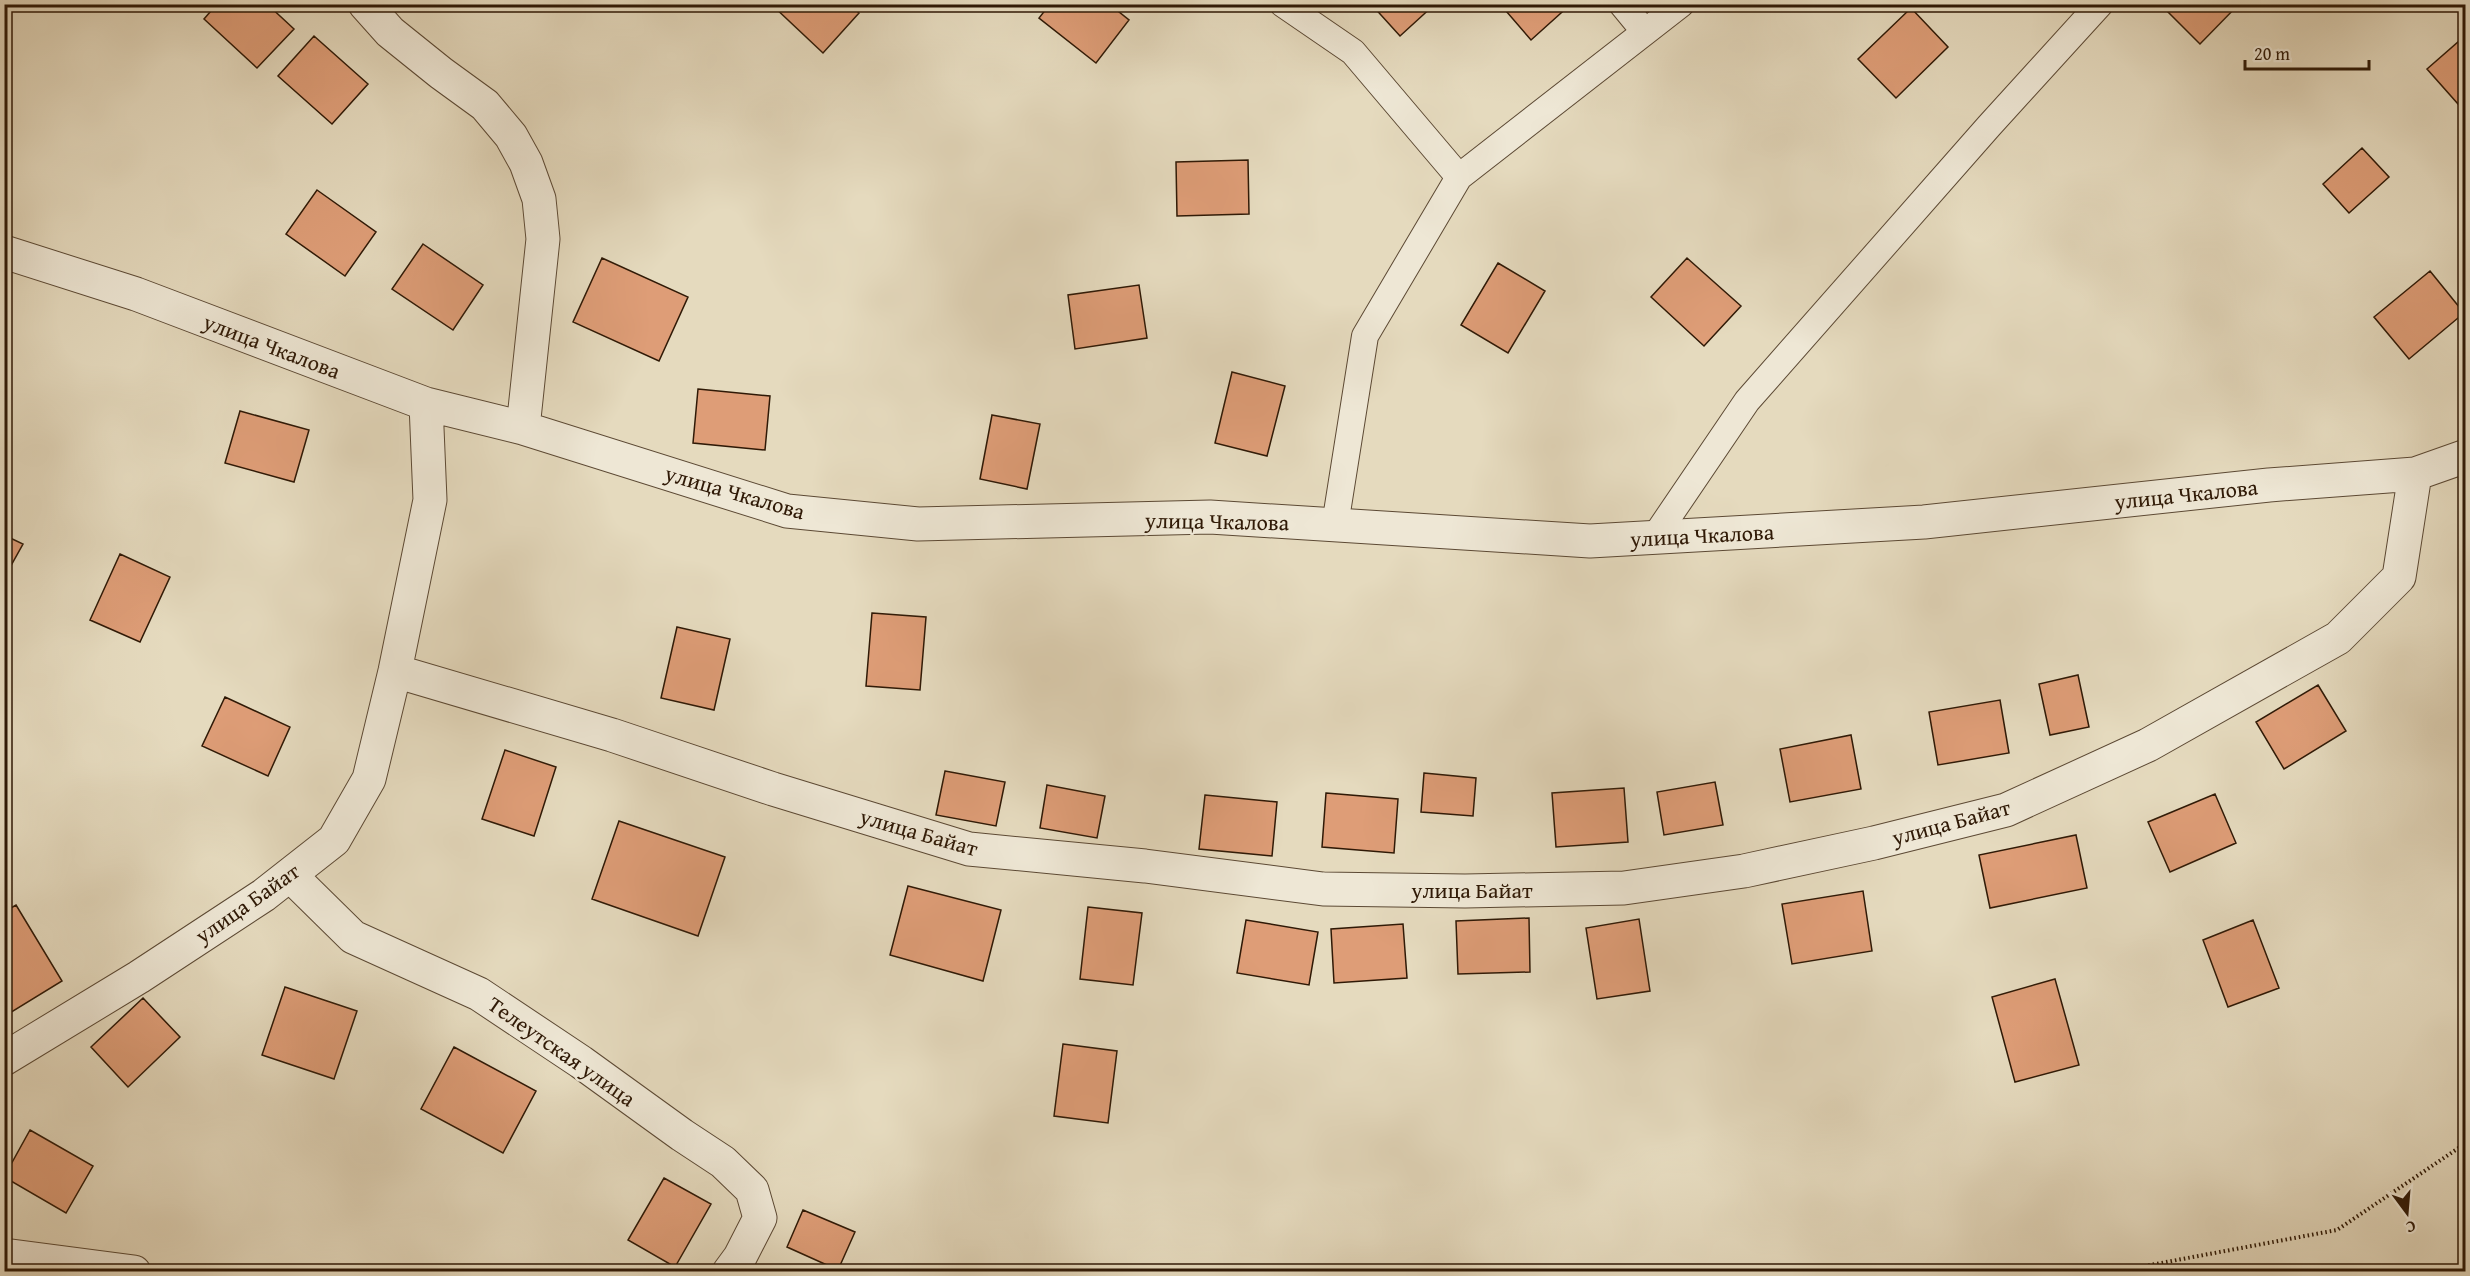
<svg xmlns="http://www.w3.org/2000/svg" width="2470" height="1276" font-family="'Gentium Book Plus',serif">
<rect width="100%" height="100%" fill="#e5dabe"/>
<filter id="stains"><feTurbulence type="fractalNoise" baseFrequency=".00333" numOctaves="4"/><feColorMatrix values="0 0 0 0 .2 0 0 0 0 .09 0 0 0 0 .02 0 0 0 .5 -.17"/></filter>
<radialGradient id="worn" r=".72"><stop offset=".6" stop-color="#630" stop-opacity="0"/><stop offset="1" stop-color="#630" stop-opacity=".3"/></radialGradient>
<path fill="#de9d77" stroke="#2f1906" stroke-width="1.5" d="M217 4H267L294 29 257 68 204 19Z
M771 4H850L859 13 823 53Z
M1050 4H1109L1129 20 1096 63 1039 18Z
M1371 4H1435L1400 36Z
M1500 4H1571L1531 40Z
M2160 4H2239L2200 44Z
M1911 8 1948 47 1896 98 1858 59Z
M2466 35V113L2427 69Z
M314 36 368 84 332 124 278 76Z
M2362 148 2389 177 2349 213 2323 184Z
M1248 160 1249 214 1177 216 1176 162Z
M317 190 376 232 345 276 286 234Z
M423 244 483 285 453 330 392 289Z
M602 258 688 297 659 361 573 322Z
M1687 258 1741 306 1704 346 1651 297Z
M1498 263 1545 291 1508 353 1461 325Z
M2430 271 2464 313 2409 359 2374 317Z
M1139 285 1147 338 1075 349 1068 295Z
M1232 372 1285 386 1267 456 1215 443Z
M698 389 770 396 765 450 693 443Z
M240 411 309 430 294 482 225 463Z
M992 415 1040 424 1027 489 980 479Z
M4 535 23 544 4 578Z
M120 554 170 577 140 642 90 620Z
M872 613 926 617 920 690 866 686Z
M677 627 730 639 714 710 661 698Z
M2078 675 2089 727 2050 735 2039 684Z
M2318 685 2346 731 2284 769 2256 722Z
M225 697 290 727 268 776 202 746Z
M2000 700 2009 753 1938 765 1929 712Z
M1851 735 1861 789 1790 802 1780 749Z
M505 750 556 767 534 836 482 819Z
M945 771 1005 782 996 826 936 815Z
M1424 773 1476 778 1473 816 1421 812Z
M1715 782 1723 825 1664 835 1657 792Z
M1047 785 1105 796 1097 838 1040 828Z
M1624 788 1628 842 1556 847 1552 793Z
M1326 793 1398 799 1394 853 1322 847Z
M2215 794 2236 843 2170 872 2148 822Z
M1205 795 1277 802 1272 856 1199 849Z
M619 821 725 857 698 936 592 899Z
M2076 835 2087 888 1990 908 1979 855Z
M908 886 1001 910 983 981 890 955Z
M1863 891 1872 951 1792 964 1782 904Z
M16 905 62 981 5 1016 4 912Z
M1088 907 1142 913 1133 985 1080 979Z
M1529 918 1530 972 1458 974 1456 921Z
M1639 919 1650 991 1597 999 1586 928Z
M1246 920 1318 932 1309 985 1237 973Z
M2253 920 2279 988 2228 1007 2203 940Z
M1403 924 1407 978 1334 983 1331 929Z
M2055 979 2079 1065 2015 1082 1992 997Z
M285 987 357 1011 334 1079 262 1055Z
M143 998 180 1037 128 1087 91 1047Z
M1063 1044 1117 1051 1108 1123 1054 1116Z
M454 1047 536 1091 503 1153 421 1109Z
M30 1130 93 1166 66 1213 4 1177Z
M664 1178 711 1204 675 1267 628 1240Z
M803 1210 855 1232 838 1270 787 1247Z"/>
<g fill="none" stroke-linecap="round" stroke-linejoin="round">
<defs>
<path id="service" d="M1283 4 1353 52 1459 177
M1622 4 1645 32
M1335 525 1365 336 1459 177 1681 4
M1654 538 1747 401 1989 126 2100 4"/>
<path id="minor" d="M365 4 390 32 441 73 485 105 511 136 526 163 539 199 543 239 523 428
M4 252 136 294 426 404 523 428 787 511 918 524 1210 517 1590 541 1924 522 2269 485 2415 474 2466 456
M395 671 612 735 773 789 969 849 1145 866 1323 889 1465 891 1624 888 1744 871 1874 843 2006 810 2148 745 2338 638 2399 577 2415 474
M290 875 353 937 479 994 581 1062 682 1135 723 1162 752 1190 760 1218 740 1257 729 1272
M4 1059 139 977 264 895 334 840 369 779 395 671 430 500 426 404
M4 1255 134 1272"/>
</defs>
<use href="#service" stroke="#5c4934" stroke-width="28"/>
<use href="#minor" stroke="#5c4934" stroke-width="35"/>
<path stroke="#2f1906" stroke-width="4" stroke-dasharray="1.5 3" stroke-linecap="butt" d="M2113 1272 2337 1230 2466 1143"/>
<use href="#service" stroke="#eee7d5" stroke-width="26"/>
<use href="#minor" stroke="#eee7d5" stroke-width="33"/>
</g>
<g text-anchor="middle" stroke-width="4.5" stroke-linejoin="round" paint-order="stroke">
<g font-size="22" fill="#2f1906" stroke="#eee7d5">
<text transform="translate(272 346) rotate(21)" y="8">улица Чкалова</text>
<text transform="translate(735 492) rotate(16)" y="8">улица Чкалова</text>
<text transform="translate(2186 494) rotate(-6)" y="8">улица Чкалова</text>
<text transform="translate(1217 521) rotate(1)" y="8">улица Чкалова</text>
<text transform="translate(1702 535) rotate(-3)" y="8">улица Чкалова</text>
<text transform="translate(1951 822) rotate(-15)" y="8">улица Байат</text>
<text transform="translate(919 832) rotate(16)" y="8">улица Байат</text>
<text x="1472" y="898">улица Байат</text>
<text transform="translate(247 903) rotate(-35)" y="8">улица Байат</text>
<text transform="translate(562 1051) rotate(35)" y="8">Телеутская улица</text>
</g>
</g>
<rect width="2470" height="1276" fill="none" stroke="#e5dabe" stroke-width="24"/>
<rect x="6" y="6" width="2458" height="1264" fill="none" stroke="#2f1906" stroke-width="3"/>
<rect x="12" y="12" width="2446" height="1252" fill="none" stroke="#2f1906" stroke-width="1.5"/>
<g transform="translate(2407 1213) rotate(164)" stroke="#eee7d5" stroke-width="4.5" paint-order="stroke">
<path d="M0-4.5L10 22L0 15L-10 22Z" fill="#2f1906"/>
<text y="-9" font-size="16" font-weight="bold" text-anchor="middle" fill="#2f1906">С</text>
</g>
<path d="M2245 60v9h124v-9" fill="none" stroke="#2f1906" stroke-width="3"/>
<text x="2254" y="60" font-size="18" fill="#2f1906" stroke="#eee7d5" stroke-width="4.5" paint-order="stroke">20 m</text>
<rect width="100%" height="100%" filter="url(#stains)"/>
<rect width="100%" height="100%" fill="url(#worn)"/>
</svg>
